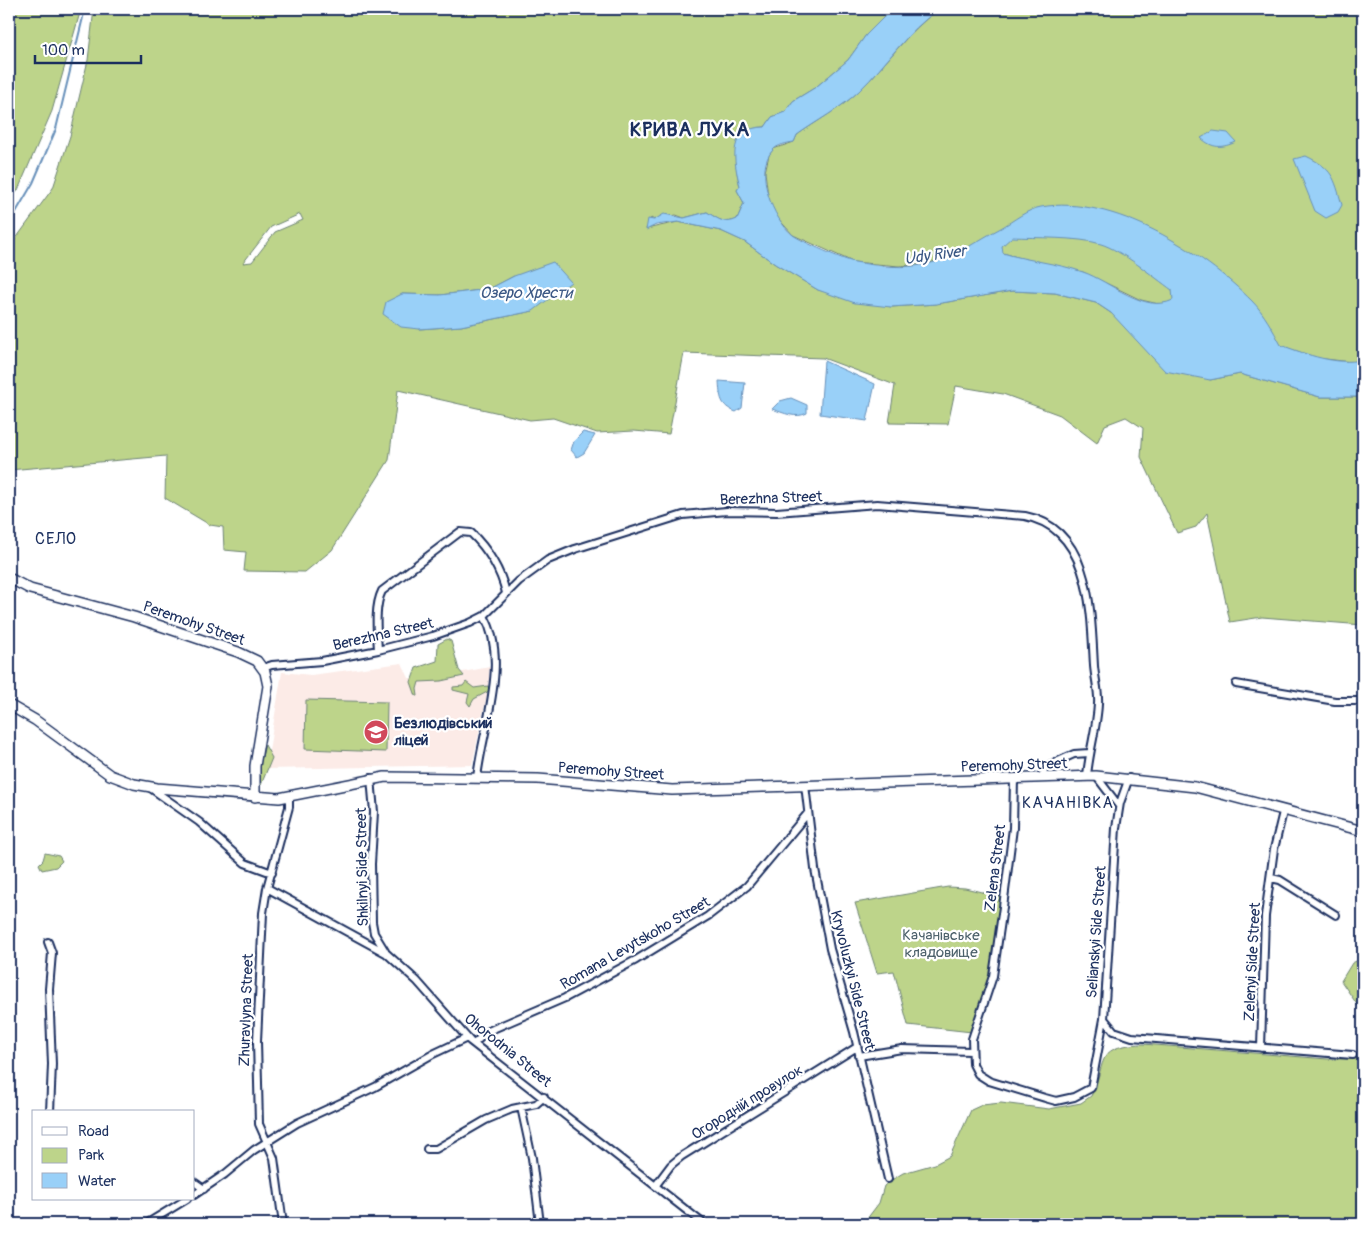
<svg xmlns="http://www.w3.org/2000/svg" width="1372" height="1233" font-family="Pangolin,sans-serif">
<rect width="100%" height="100%" fill="#fff"/>
<filter id="ink" filterUnits="userSpaceOnUse"><feTurbulence type="fractalNoise" baseFrequency=".02" numOctaves="2"/><feDisplacementMap in="SourceGraphic" scale="10" xChannelSelector="R" yChannelSelector="G"/><feConvolveMatrix kernelMatrix="1 2 1 2 8 2 1 2 1" color-interpolation-filters="sRGB"/></filter>
<g filter="url(#ink)">
<path fill="#fcebe7" d="M402 663 409 678H430L490 667 488 690 472 765 266 769 282 672 311 675Z"/>
<path fill="#bdd48a" stroke="#6c8274" fill-rule="evenodd" d="M9 9H81L52 111 18 190 9 203Z
M94 9H892L866 35 848 60 816 87 793 101 785 112 772 117 765 127C732 127 733 161 740 186L737 190 744 203 737 219C725 225 718 219 707 212L684 218 676 215 654 220 651 218 646 229 678 222 721 231 745 242 775 264 818 290 891 307 936 304 1012 291 1055 293 1096 303 1210 380 1240 374 1320 397H1363V625L1262 617 1230 622 1207 513 1196 527 1177 533 1141 457 1143 428 1126 417 1105 425 1097 443 1060 415 1003 394 956 386 948 424 889 423 895 385 823 358 684 353 669 434 634 431 597 433 553 418 530 420 398 390 389 460 332 550 305 572 244 571 246 552 224 550 223 527 210 525 165 498 166 456 9 470V248L53 188 70 136 88 60ZM300 214 303 220 275 232 252 262 243 263 271 227ZM514 276 533 311 461 326 419 329 402 294 440 295 489 289Z
M939 9H1363V360L1351 362 1317 358 1163 305 1141 300 1083 272 1031 261 1003 253 961 251 927 264 899 266 853 262 793 235 774 214 768 196 765 172 769 155 773 149 794 142 797 135C818 120 840 109 859 91 888 63 905 34 939 9Z
M447 639 451 641 459 670 464 676 441 681 419 682 417 689 418 696H416L411 682 416 668 437 661 438 644Z
M466 682 474 688 488 686 489 691 474 699 470 706 467 702 469 694 453 690V687L463 686Z
M306 700 387 702 386 752 305 749Z
M265 745 272 758 261 785 258 772Z
M45 853 59 856 62 861 56 867 42 870 39 864 43 860Z
M948 887 965 888 1002 897 992 969 972 1032 908 1025 894 971 877 973 855 903Z
M1363 958V1013L1341 981 1352 963Z
M1143 1044 1327 1059H1355L1363 1054V1224H863L879 1203 884 1186 890 1181 903 1173 935 1164 950 1156 971 1110 982 1105 1001 1103 1049 1109 1081 1103 1091 1096C1108 1062 1093 1046 1143 1044Z"/>
<path fill="#99d0f8" stroke="#6790ba" fill-rule="evenodd" d="M892 9H939C905 33 888 63 859 91 840 109 818 120 797 135L794 142C787 143 777 145 773 150 753 170 773 220 793 235 801 241 845 261 855 262 877 266 905 269 927 264 954 259 977 240 1001 228 1013 221 1028 209 1041 207 1113 194 1203 252 1252 301 1264 313 1273 330 1281 345 1308 355 1335 365 1363 360V397H1320L1240 374 1210 380 1165 371 1111 313 1096 303 1055 293 1012 291 936 304 891 307 855 303 818 290 775 264 745 242 721 231 678 222 656 225 646 230 648 219 654 220 664 214 684 218 707 212C718 219 725 225 737 219L744 203 737 190 740 186C733 160 727 127 765 127L772 117 785 112 793 101 816 87 848 60 866 35ZM1012 237C1035 238 1079 237 1101 244 1121 250 1154 277 1172 290L1173 300C1144 314 1110 281 1083 272 1057 263 1029 261 1003 253L1002 246Z
M1213 131 1228 133 1236 142C1222 148 1213 149 1201 138Z
M1306 156C1333 169 1334 177 1342 205L1338 212 1326 218 1315 211 1294 159Z
M553 262 571 282 533 311 461 326 419 329 401 327 383 314 386 302 402 294 440 295 489 289 514 276Z
M824 361 875 384 867 421 820 414Z
M719 381 745 383 742 408 736 412C720 406 720 397 719 381Z
M791 398 807 405V413C796 419 784 413 772 409L780 401Z
M583 432 595 435 584 453 577 457 571 450 574 441Z"/>
<g fill="none" stroke-linecap="round" stroke-linejoin="round">
<path stroke="#6790ba" stroke-width="2" d="M9 224 33 183 56 129 85 9"/>
<defs>
<path id="street" d="M378 650C377 632 374 607 382 591L460 532 471 533C488 549 501 571 506 593
M263 668 272 665 322 661 378 650 433 636 470 623 484 616 519 581 548 560 575 549 683 515 727 511 777 512 877 504 1025 516C1092 529 1091 614 1094 666 1095 679 1099 692 1098 704 1097 727 1089 752 1087 776
M1236 684 1335 701H1363
M1096 776 1119 806
M1042 777 1045 767 1074 754 1089 753
M371 778 374 812 371 864 372 922 374 933 385 951
M477 778C482 730 510 660 484 616
M1014 779 1013 828 1003 907 993 976 972 1039 973 1064 978 1074 989 1081 1045 1098 1056 1101 1074 1097 1091 1088 1104 1019 1116 828 1120 803 1129 778
M805 785 815 869 830 949 854 1032 888 1179
M149 787 199 822 245 863 272 873
M1271 878 1280 880 1336 915
M267 888 386 953 417 981 470 1041 704 1224
M48 942 52 953 49 989 52 1064 50 1112
M1105 1020 1114 1031 1132 1037 1353 1055
M474 1044 486 1032 565 998 636 960 708 916 747 886 808 813
M1261 1048 1265 916 1274 849 1283 812
M859 1056 902 1049 971 1051
M521 1107 532 1158 540 1224
M427 1149H436L486 1120 512 1109 536 1104 544 1097
M194 1182 204 1189
M656 1185 671 1165 682 1156 857 1047
M194 1195 225 1174 254 1150 297 1123 375 1087 433 1054 467 1038
M146 1224 187 1199
M283 1224 274 1158 259 1124 257 1041 263 913 267 888 289 807V796"/>
<path id="secondary" d="M9 578 30 589 134 617 238 652 257 661 265 672 268 686 255 766V797
M9 705 35 720 110 775 134 784 157 788 279 798 385 777 538 779 672 790 1096 776 1195 787 1363 831"/>
</defs>
<use href="#street" stroke="#1b2f5e" stroke-width="10"/>
<use href="#secondary" stroke="#1b2f5e" stroke-width="12"/>
<use href="#street" stroke="#fff" stroke-width="6"/>
<use href="#secondary" stroke="#fff" stroke-width="9"/>
</g>
</g>
<defs>
<symbol id="school-disc" viewBox="-11 -11 22 22"><circle r="9.5" fill="#d1495b" stroke="#fff"/><path d="M0-5L7-2L0 1L-7-2ZM-4 1L0 2.5L4 1V4Q0 6-4 4Z" fill="#fff"/></symbol>
</defs>
<g fill-rule="evenodd">
<use href="#school-disc" x="362" y="718" width="28" height="28"/>
</g>
<g text-anchor="middle" stroke-width="4.5" stroke-linejoin="round" paint-order="stroke">
<g font-size="15" fill="#1b2f5e" stroke="#fff">
<text transform="translate(771 498) rotate(-2)" y="5">Berezhna Street</text>
<text transform="translate(194 623) rotate(19)" y="5">Peremohy Street</text>
<text transform="translate(383 634) rotate(-13)" y="5">Berezhna Street</text>
<text transform="translate(1014 765) rotate(-2)" y="5">Peremohy Street</text>
<text transform="translate(611 771) rotate(4)" y="5">Peremohy Street</text>
<text transform="translate(362 867) rotate(-91)" y="5">Shkilnyi Side Street</text>
<text transform="translate(995 868) rotate(-83)" y="5">Zelena Street</text>
<text transform="translate(1096 932) rotate(-86)" y="5">Selianskyi Side Street</text>
<text transform="translate(635 943) rotate(-30)" y="5">Romana Levytskoho Street</text>
<text transform="translate(1252 962) rotate(-87)" y="5">Zelenyi Side Street</text>
<text transform="translate(853 980) rotate(76)" y="5">Kryvoluzkyi Side Street</text>
<text transform="translate(246 1010) rotate(-88)" y="5">Zhuravlyna Street</text>
<text transform="translate(508 1050) rotate(39)" y="5">Ohorodnia Street</text>
<text transform="translate(747 1102) rotate(-32)" y="5">Огородній провулок</text>
</g>
<g font-size="15" font-weight="bold" fill="#1b2f5e" stroke="#fff" text-anchor="start">
<text x="394" y="728">Безлюдівський<tspan x="394" dy="17">ліцей</tspan></text>
</g>
<g font-size="15" fill="#4c616b" stroke="#fff">
<text x="941" y="940">Качанівське<tspan x="941" dy="17">кладовище</tspan></text>
</g>
<g font-size="16" font-style="italic" fill="#3a5784" stroke="#fff">
<text transform="translate(935 254) rotate(-8)" y="6">Udy River</text>
<text x="526" y="298">Озеро Хрести</text>
</g>
<g font-size="16" letter-spacing="1" fill="#1b2f5e" stroke="#fff">
<text x="56" y="544">СЕЛО</text>
<text x="1068" y="808">КАЧАНІВКА</text>
</g>
<g font-size="20" font-weight="bold" letter-spacing="1" fill="#1b2f5e" stroke="#fff">
<text x="690" y="136">КРИВА ЛУКА</text>
</g>
</g>
<rect width="1372" height="1233" fill="none" stroke="#fff" stroke-width="30"/>
<rect x="15" y="15" width="1342" height="1203" fill="none" stroke="#1b2f5e" stroke-width="2" filter="url(#ink)"/>
<rect x="32" y="1110" width="162" height="90" fill="#ffffff" stroke="#a4acbf"/>
<rect x="42" y="1127" width="25" height="8" fill="#ffffff" stroke="#a4acbf"/>
<text x="78" y="1136" font-size="15" fill="#1b2f5e">Road</text>
<rect x="42" y="1148" width="25" height="15" fill="#bdd48a" stroke="#a4acbf"/>
<text x="78" y="1160" font-size="15" fill="#1b2f5e">Park</text>
<rect x="42" y="1173" width="25" height="15" fill="#99d0f8" stroke="#a4acbf"/>
<text x="78" y="1186" font-size="15" fill="#1b2f5e">Water</text>
<path d="M35 55v8h106v-8" fill="none" stroke="#1b2f5e" stroke-width="2.5"/>
<text x="42" y="55" font-size="15" fill="#1b2f5e" stroke="#ffffff" stroke-width="4" paint-order="stroke">100 m</text>
</svg>
